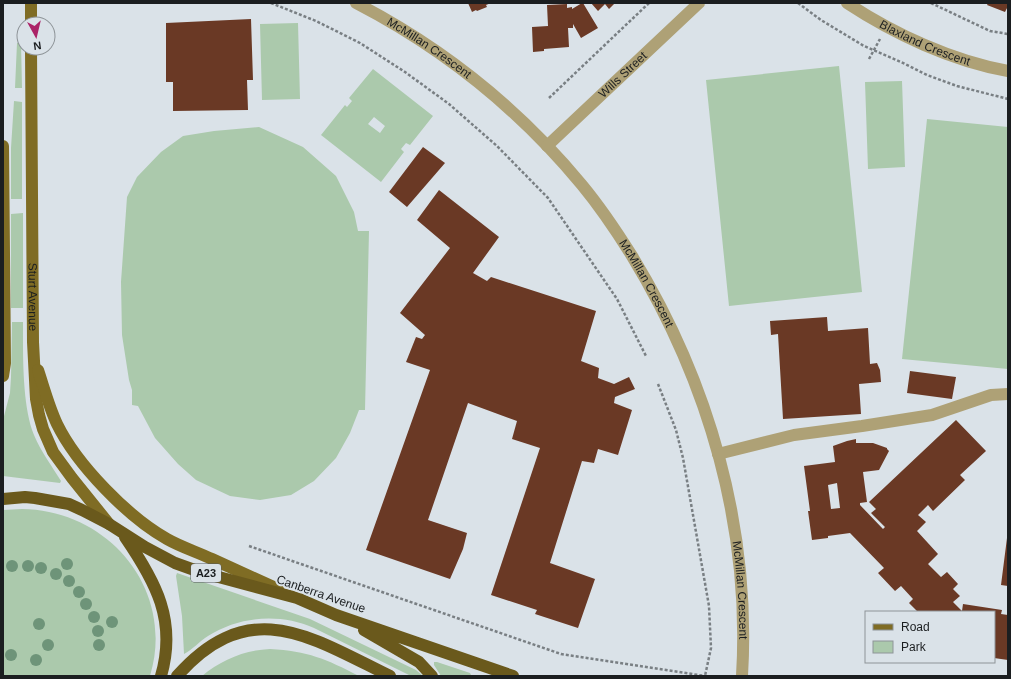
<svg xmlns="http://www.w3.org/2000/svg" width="1011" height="679" font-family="Helvetica,sans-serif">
<rect width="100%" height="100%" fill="#dae2e8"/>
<path fill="#abc9ac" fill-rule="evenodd" d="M298 23 300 99 262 100 260 24Z
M17 43H21L22 88H15Z
M839 66 862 292 729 306 706 80Z
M373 69 433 116 410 145 406 143 401 149 404 152 381 182 321 135 345 105 347 107 352 101 349 98ZM374 117 385 126 380 133 368 124Z
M902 81 905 167 868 169 865 82Z
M14 101 22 102V199H11V148Z
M927 119 1008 127V369L902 359Z
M259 127 303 147 336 176 354 212 358 231H369L365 410H359L350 433 336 458 314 481 291 495 260 500 230 496 196 480 178 464 155 438 138 406 132 405V390L129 380 122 335 121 282 127 197 137 177 161 152 183 136 214 131Z
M23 213V308H11V214Z
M12 322H23C23 354 22 406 34 435 41 452 52 466 61 481L60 483 3 476V420L10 393 11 377Z
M22 509C109 510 176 590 150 676H3V510Z
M177 573 310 619 416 670 423 676H411L314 628C280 613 240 616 208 636 200 641 192 650 184 654L182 616 176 576Z
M270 649C308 651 326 659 359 676H202C221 660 245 650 270 649Z
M434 662H437L470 673 471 675 441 676 434 665Z"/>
<path fill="#6a3925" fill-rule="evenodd" d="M468 3H491L486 5 487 7 477 11 476 10 472 12Z
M582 3H583L598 28 581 38 573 24V28H568L569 47 544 49V51L533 52 532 27 548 26 547 5 567 4V8L572 7V9Z
M591 3H615L609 9 605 4 598 11Z
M988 3H1008V6L1005 12 987 5Z
M251 19 253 80H247L248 110 173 111V82H166V23Z
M423 147 445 163 407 207 389 192Z
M439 190 499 237 473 273 487 281 491 277 596 311 581 361 599 368 598 378 614 384 629 377 635 389 615 397 614 403 632 410 618 455 598 449 594 463 582 461 550 563 595 579 578 628 535 614 537 610 491 595 540 448 512 439 517 421 468 403 428 520 467 533 463 549 450 579 366 550 430 370 406 362 416 337 422 339 425 335 400 313 450 248 417 220Z
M827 317 828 331 868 328 870 364 877 363 880 370 881 382 859 384 861 414 783 419 778 334 771 335 770 321Z
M910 371 956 377 952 399 907 393Z
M956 420 986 451 960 475 965 480 933 511 928 505 918 515 926 522 917 531 938 554 928 564 941 577 947 572 958 584 953 589 960 596 953 602 962 611 963 604 1002 610 1001 614 1008 615V660L994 658V612H918L909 603 913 599 901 586 895 591 878 573 884 568 850 533 828 536V538L812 540 808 511H810L804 466 835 462 833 446 847 441 856 439V443H873L887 448V449L889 451 879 470 863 472 867 502 860 503V505L883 529 885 527 871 513 876 509 869 502ZM837 483 840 508 831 509 828 485Z
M1007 538H1008V586L1001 585Z"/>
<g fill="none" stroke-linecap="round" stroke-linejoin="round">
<path stroke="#797f83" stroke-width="2.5" stroke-dasharray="3 2" stroke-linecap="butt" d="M271 3 316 21 360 43 405 72 449 104 497 146 548 198 617 299 646 356
M798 3 821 20 864 46 901 62 927 75 957 86 1008 99
M931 3 990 31 1008 34
M869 59 880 39
M549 98 649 3
M658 384 676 430 683 458 709 606 711 648 705 676
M249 546 561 654 705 676"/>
<g stroke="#aea176" stroke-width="12">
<path id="s1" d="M356 3C443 48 520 110 582 185 601 208 617 232 632 256 709 382 751 528 742 676"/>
<path id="s2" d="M847 3C894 34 952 61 1008 71"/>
<path id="s3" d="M547 146 699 3"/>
<path d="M718 454 794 435 862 426 932 415 991 395 1008 394"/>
</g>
<g stroke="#7f6c24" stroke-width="12">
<path d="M31 3V24"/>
<path id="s4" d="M31 48 33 342 36 399 39 415 43 429 53 452 72 478 109 524"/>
<path d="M3 146 5 363 3 376"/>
<path d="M38 370C44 388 49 407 57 424 77 465 128 517 167 539 181 547 197 552 212 559 234 569 256 579 278 589"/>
</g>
<path stroke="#6a591c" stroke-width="12" d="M3 499 25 497 35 498 69 504 82 510 109 524 145 547 175 563 200 572 297 598 336 615 513 676
M125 537C156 582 177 621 161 676
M364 630 419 662 432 676
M177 676C250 594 310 637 390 676"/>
</g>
<g fill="#6e9479">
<circle cx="67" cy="564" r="6"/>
<circle cx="12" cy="566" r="6"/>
<circle cx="28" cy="566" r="6"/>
<circle cx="41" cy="568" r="6"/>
<circle cx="56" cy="574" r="6"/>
<circle cx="69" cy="581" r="6"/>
<circle cx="79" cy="592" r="6"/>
<circle cx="86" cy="604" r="6"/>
<circle cx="94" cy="617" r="6"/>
<circle cx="112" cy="622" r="6"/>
<circle cx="39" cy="624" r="6"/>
<circle cx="98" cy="631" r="6"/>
<circle cx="48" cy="645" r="6"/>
<circle cx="99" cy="645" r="6"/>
<circle cx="11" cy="655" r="6"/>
<circle cx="36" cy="660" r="6"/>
</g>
<g text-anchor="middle" stroke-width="4" stroke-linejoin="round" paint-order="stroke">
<rect fill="#dae2e8" stroke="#54595c" stroke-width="1" x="191" y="564" width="30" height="18" rx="3"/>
<g font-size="11" font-weight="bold" fill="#1b1e20">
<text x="206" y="577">A23</text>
</g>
<g font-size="12" fill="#1b1e20" stroke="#dae2e8">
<text dy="4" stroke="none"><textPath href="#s2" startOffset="88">Blaxland Crescent</textPath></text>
<text dy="4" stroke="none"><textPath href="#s1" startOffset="86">McMillan Crescent</textPath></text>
<text dy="4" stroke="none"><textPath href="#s3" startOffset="104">Wills Street</textPath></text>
<text dy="4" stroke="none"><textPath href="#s1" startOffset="410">McMillan Crescent</textPath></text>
<text dy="4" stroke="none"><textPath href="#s4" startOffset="249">Sturt Avenue</textPath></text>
<text dy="4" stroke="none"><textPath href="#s1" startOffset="734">McMillan Crescent</textPath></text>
<text transform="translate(321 594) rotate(19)" y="4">Canberra Avenue</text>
</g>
</g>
<rect width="1011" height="679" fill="none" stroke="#1b1e20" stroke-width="8"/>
<rect x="865" y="611" width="130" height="52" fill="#dae2e8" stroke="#8e9498"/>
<rect x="873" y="624" width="20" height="6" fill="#7f6c24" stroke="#8e9498"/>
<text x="901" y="631" font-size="12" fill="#1b1e20">Road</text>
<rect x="873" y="641" width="20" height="12" fill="#abc9ac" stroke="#8e9498"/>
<text x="901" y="651" font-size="12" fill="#1b1e20">Park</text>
<g transform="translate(36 36) rotate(172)"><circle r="19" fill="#dae2e8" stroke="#8e9498"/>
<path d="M0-3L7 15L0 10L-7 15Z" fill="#ab2367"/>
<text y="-6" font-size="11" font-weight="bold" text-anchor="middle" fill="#1b1e20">N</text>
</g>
</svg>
